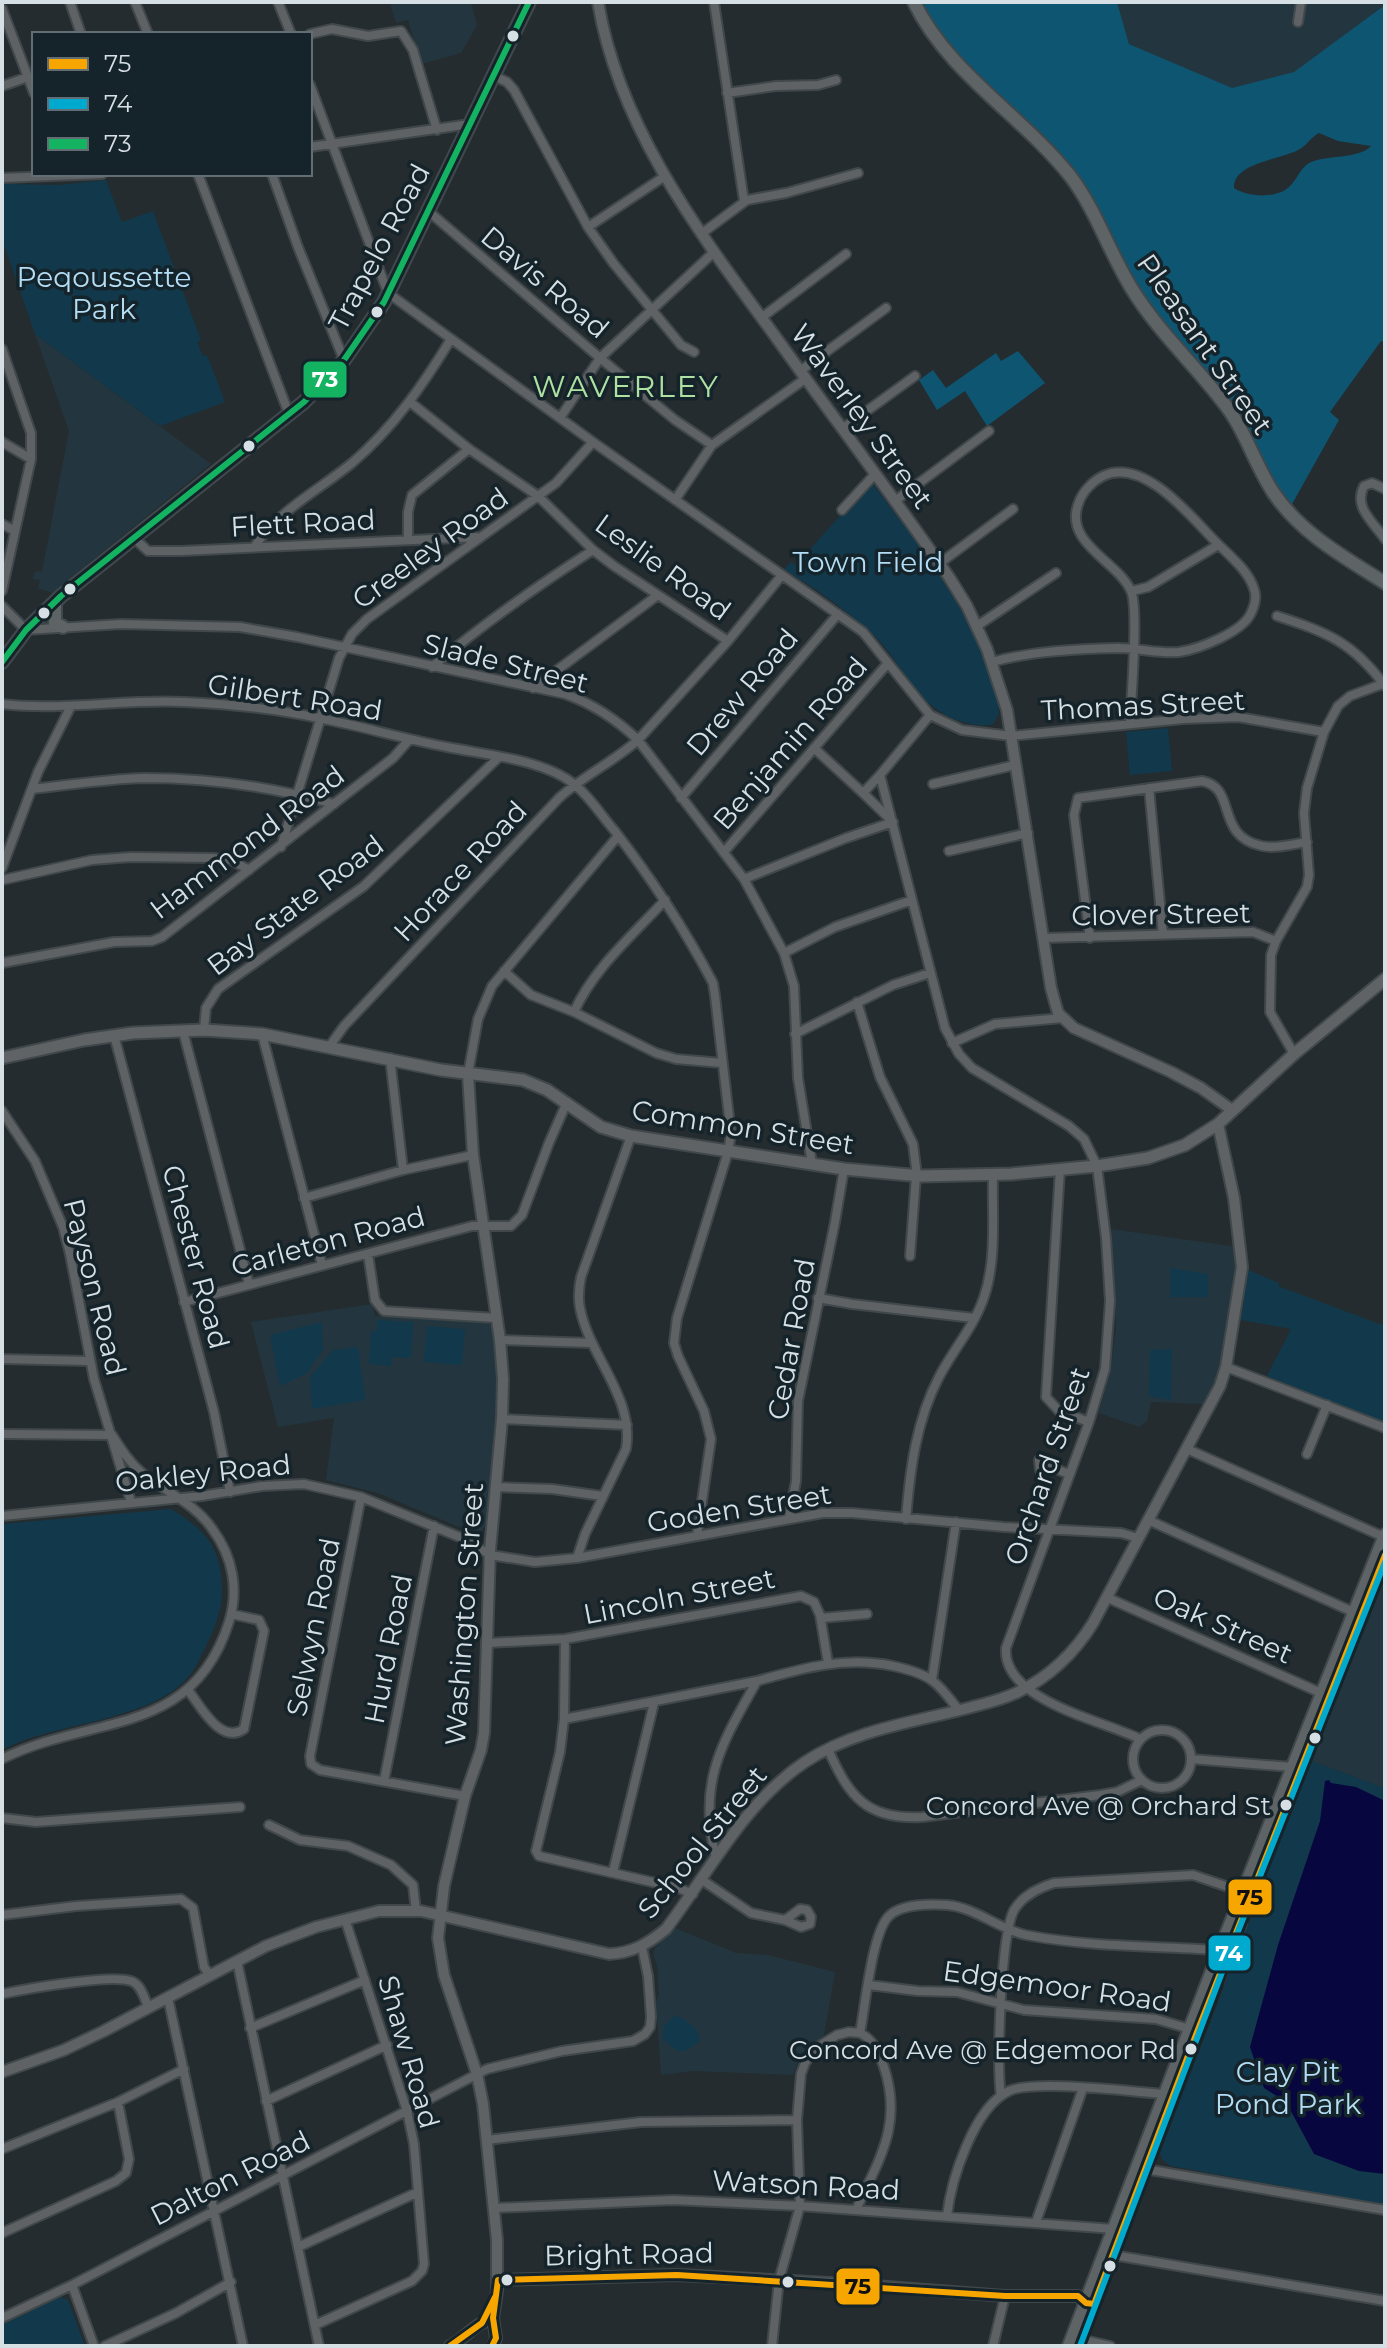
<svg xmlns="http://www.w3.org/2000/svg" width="1387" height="2348" font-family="Montserrat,sans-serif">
<rect width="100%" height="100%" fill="#242c2f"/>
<path fill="#23363f" d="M390 2H475L471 4 477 25 461 53 421 64 408 20 396 23Z
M1117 2H1385V5L1294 73 1232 89 1129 44Z
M35 334 211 464 52 593 38 588 40 580 33 579 35 571 42 572 69 431Z
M1111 1229 1237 1247V1272L1223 1362 1204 1404 1151 1402 1147 1421 1139 1427 1099 1413 1111 1368 1116 1327Z
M372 1304 375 1316 487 1323 492 1326 500 1400 489 1523 481 1531 471 1532 378 1493 326 1480 334 1418 278 1427 251 1322Z
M1385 1578V1788L1311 1761Z
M675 1928 736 1953 768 1955 835 1972 824 2035 800 2057 793 2075 693 2071 661 2075 656 2001 659 1995 657 1965 653 1954 655 1948Z"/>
<path fill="#12394b" d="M106 180 122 222 153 211 201 340 197 342 203 356 207 355 225 402 160 426 35 334 2 239V184L58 185Z
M871 481C916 543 994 636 999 714L993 724C982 727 974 725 963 722 916 710 903 660 868 630 842 607 814 588 784 569L791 562 796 565Z
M1168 728 1172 771 1130 775 1126 732Z
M1170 1268 1208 1274V1297H1170Z
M1248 1270 1279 1283 1278 1286 1385 1326V1424L1267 1376 1291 1329 1241 1320Z
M377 1320 413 1322 411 1358 392 1357 391 1366 369 1364 371 1331H377Z
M322 1322 323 1350 306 1374 280 1386 270 1335Z
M427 1326 465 1329 462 1365 424 1362Z
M358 1347 365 1400 312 1409 310 1377 333 1350Z
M1172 1349 1171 1400 1149 1396 1150 1350Z
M171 1509C207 1531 222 1548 222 1592 222 1612 213 1632 204 1650 200 1657 197 1665 192 1672 157 1722 55 1721 2 1750V1524Z
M1311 1761 1385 1788V2205L1171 2166 1162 2160 1160 2153Z
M674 2016C685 2017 698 2028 700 2040L688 2050 677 2051 663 2039 664 2026Z
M60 2297 68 2300 85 2346H2V2325Z"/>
<path fill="#0e5571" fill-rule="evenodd" d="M919 2H1117L1129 44 1232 88 1294 72 1385 5V342L1381 341 1330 412 1339 420 1291 506 1172 330 1155 313 1126 269 1103 219 1055 152 950 49ZM1319 133 1338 141 1371 146C1357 160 1328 154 1309 163 1300 168 1297 180 1289 187 1276 199 1247 197 1234 188 1233 162 1282 160 1300 149 1307 145 1311 137 1319 133Z
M1018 351 1045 383 987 426 965 391 937 410 919 380 933 370 946 388 996 353 1001 361Z"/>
<path fill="#08063e" d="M1329 1780 1331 1783 1356 1787 1385 1801V2174L1359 2171 1314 2154 1286 2102 1264 2088 1250 2047 1278 1945 1320 1821 1325 1781Z"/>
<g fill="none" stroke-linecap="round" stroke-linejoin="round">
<defs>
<path id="minor" d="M70 2 81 34
M135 2 148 34
M278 2 291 34
M714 2 744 201
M2 9 34 93
M1298 22 1301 2
M310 34 332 29 368 36 401 31 413 50 437 130
M494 76 507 82 514 90 588 227 614 264 681 345 694 352
M310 85 388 293 593 442 863 632 930 715 962 730 1011 736 1183 719 1238 717 1324 732
M2 86 28 77
M727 93 776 86 818 85 836 80
M310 147 470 124
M198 174 289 414
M272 174 298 247 344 360
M2 178 102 174
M427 210 600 358 675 420 712 445
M588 227 665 176
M701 234 747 200 786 193 858 173
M761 318 846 254
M2 349 31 433V459L2 591
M800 371 886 308
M410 402 469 449 538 496 593 550 614 566 728 641
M560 418 600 358 714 252
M842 429 915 376
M2 442 31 459
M1385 489 1372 483 1364 486C1353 507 1373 522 1385 539
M675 500 712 445 805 379
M895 501 989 431
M842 510 875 474
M2 524 15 531
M134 538 148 551H181L476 537
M408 540V512L412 495 469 449
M255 546C279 510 319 490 352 463 394 427 423 385 451 339
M940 563 1013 509
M1132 591 1148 587 1218 545
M2 606 26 630 121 624 240 627 297 637 565 694C593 704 616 719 638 740L744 879 784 953 794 986 798 1078 812 1164
M1277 616C1326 632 1353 642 1385 686
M977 626 1056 573
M992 662C1032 651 1077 649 1118 648 1139 648 1159 654 1179 652 1199 649 1243 632 1251 613 1255 605 1257 597 1254 589 1248 569 1226 553 1212 538 1188 513 1142 457 1103 476 1093 481 1083 491 1079 502 1062 543 1118 561 1131 591 1139 608 1131 700 1130 724
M432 667C483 624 537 586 593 550
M533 688 658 595
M2 704C63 711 123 699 184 702 230 704 277 709 323 719 364 727 405 739 447 747 486 755 542 759 574 784 590 797 601 815 614 830 652 879 684 928 713 983L715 996 731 1134 728 1152 677 1318 674 1343 678 1356 704 1411 711 1439 697 1536
M930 715 880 775 945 1028 959 1054 972 1068 1069 1126 1084 1139 1097 1166 1106 1238 1110 1301 1105 1369 1089 1422 1006 1648C1002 1701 1105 1721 1140 1739
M814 748 863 793 880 775
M933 784 1015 765
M1149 788 1163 935
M32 789C69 785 106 779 144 778 207 778 273 787 334 804
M681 798 838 614
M281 847 339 658 352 634 367 619 556 483 593 442
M949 851 1028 833
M724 852 888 663
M2 868 38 772 71 706
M744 879 846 838 893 822 863 793
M2 880 92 860 131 857 213 858 231 860 249 870
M1044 938 1253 932 1276 941
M1090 938 1074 815 1078 798 1202 781C1238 788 1214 836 1262 846 1276 849 1293 844 1307 842
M784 953 835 927 912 900
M2 963 114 942 152 941 162 937 393 758 409 740
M504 971 531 995 574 1012 656 1053 676 1059 722 1063
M857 1002 880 1077 913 1144 917 1176
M574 1012C593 969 633 935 665 900
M204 1030 206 1008 218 989 364 886 498 758
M183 1031 249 1284
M262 1034 322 1265
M795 1034 893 985 930 973
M114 1035 214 1412 230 1492
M952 1043 995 1024 1062 1018
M329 1047 344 1026 559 798C583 776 613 762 638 740L728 641 782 575
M1294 1054 1270 1012 1271 955 1276 941 1307 887 1309 875 1304 813 1307 788 1324 732 1338 706 1350 696 1385 683
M390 1058 403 1170
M468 1074 478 1019 492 986 618 836
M2 1111 35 1161 63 1227 70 1254 94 1379 131 1502
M1060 1169 1046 1397 1059 1411 1089 1422
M304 1198 403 1170 473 1155
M368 1254 375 1300 384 1311 496 1318
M910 1256 916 1176
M818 1298 852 1304 974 1318
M184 1302 472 1226H511L522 1215 549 1143 567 1102
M500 1340 592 1343
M2 1359 90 1361
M1226 1367 1385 1428
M502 1419 627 1425
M2 1434 112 1435
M1187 1449 1384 1537
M1307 1454 1327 1405
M1048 1466 1047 1469 1040 1470 1039 1460 1044 1459 1048 1466 1069 1474
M497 1487 552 1489 602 1496
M361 1497 310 1756 311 1764 320 1770 465 1796
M2 1516 202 1496 262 1486 304 1484 361 1497 467 1540 490 1555 535 1562 577 1558 823 1513H852L1004 1527 1121 1533 1138 1538
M789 1518 796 1481 798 1401 835 1222 844 1169
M906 1519C910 1470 916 1421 939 1377 953 1350 975 1325 984 1297 997 1259 992 1214 993 1175
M1148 1520 1360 1615
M577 1558 585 1534 626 1449C635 1398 589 1356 580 1308 578 1298 579 1287 581 1277L631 1136
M1108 1598 1321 1693
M821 1618 867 1614
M565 1639 564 1719 560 1752 536 1851 539 1856 678 1888 693 1894
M488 1643 565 1639 801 1596 814 1602 820 1615 828 1663
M932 1680 956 1522
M188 1690C201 1707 221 1745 244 1729L264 1631 259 1620 231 1614
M564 1719 757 1681
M1133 1759a29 29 0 1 1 58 0a29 29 0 1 1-58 0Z
M828 1749C849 1797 867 1820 922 1817L1100 1795 1117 1792 1142 1780
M2 1759C91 1714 192 1739 229 1622 239 1590 233 1557 213 1530 196 1504 166 1492 142 1473 129 1462 121 1449 112 1435
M1191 1759 1292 1767
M384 1781 434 1526
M2 1818 36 1822 240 1807
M269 1825 300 1840 348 1846 391 1865 413 1885 416 1911
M716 1858C697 1784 721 1744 757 1681 803 1668 845 1656 893 1666 907 1669 923 1673 934 1682 944 1690 951 1701 959 1710
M613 1872 654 1703
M702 1880 751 1913 785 1920 801 1927 810 1924 811 1917 807 1910 800 1909 785 1920
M2 1915 76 1906 181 1899 193 1908 204 1967 210 1975
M237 1961 319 2346
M869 1985 918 1991 957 1992 1024 2010 1156 2019 1190 2029
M2 1994C25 1989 111 1974 131 1981 141 1984 144 1998 148 2006
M168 1998 243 2346
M250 2028 365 1980
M1001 2096C996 2066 1001 1934 1014 1910 1023 1895 1039 1888 1054 1883L1193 1875 1243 1892
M266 2101 387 2045
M487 2140 641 2122 797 2120
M2 2149 118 2102 184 2069
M1145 2169 1385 2210
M495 2208 673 2200 800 2206 1114 2229
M856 2210C879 2159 903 2125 884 2067 879 2053 874 2040 860 2033 865 2008 872 1932 889 1916 901 1904 931 1904 947 1905 977 1908 998 1929 1026 1935 1088 1947 1157 1946 1220 1950
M947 2216C951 2180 974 2107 1009 2091 1034 2079 1133 2092 1165 2094
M1036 2222 1083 2088
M2 2233 116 2181 126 2173 129 2159 118 2102
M298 2247 418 2192
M1113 2255 1385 2301
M72 2285 94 2346
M2 2318 72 2285 487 2069 562 2051 633 2041 645 2034 650 2027 651 2017 648 1976 642 1947
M315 2325 412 2281 422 2271 424 2264 414 2144 407 2111 345 1919
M1080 2339 1110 2346
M105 2346 176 2313 231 2282
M772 2346 779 2280 800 2206 797 2120 801 2074 805 2063 816 2048 837 2035 849 2032 860 2033
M993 2346 1005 2296"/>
<path id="tertiary" d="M598 2C619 129 701 235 775 336 833 417 893 496 949 577L967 606 987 649 1007 710 1051 988 1058 1013 1074 1028 1171 1072 1201 1088 1232 1110
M468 1074 473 1155 500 1340 503 1379 502 1419 490 1550 484 1733 481 1750 465 1796 444 1886 438 1938 444 1975 477 2074 483 2104 497 2240V2291L493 2318 496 2338 493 2346
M2 2072 64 2050 104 2031 266 1946 316 1927 379 1911H421L609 1954C632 1953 648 1944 666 1929 709 1872 745 1802 805 1762 855 1729 916 1722 972 1707 987 1703 1004 1699 1018 1692 1049 1677 1075 1652 1093 1623L1220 1386 1226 1367 1242 1267 1234 1198 1218 1124
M498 2280 677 2275 848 2284 1005 2296H1078L1086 2303
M450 2346C462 2340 474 2326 482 2323"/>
<path id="secondary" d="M2 1058 84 1040 133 1033 204 1030 262 1034 441 1070 523 1080 547 1090 601 1127 631 1136 844 1169 921 1176 1011 1174 1097 1166 1148 1158 1185 1145 1218 1124 1294 1054 1385 979"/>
<path id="primary" d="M914 2C948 73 1023 116 1071 177 1097 212 1109 252 1132 289 1157 330 1194 364 1223 402 1245 429 1254 463 1273 492 1300 533 1344 557 1385 583
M55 602V623L63 627
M2 662 26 630 61 596 304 402 344 360 384 302 529 2
M1321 1716 1337 1674
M1217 1981 1240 1923
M1069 2346 1220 1950 1385 1535"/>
</defs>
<use href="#minor" stroke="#41484b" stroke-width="12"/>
<use href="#tertiary" stroke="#41484b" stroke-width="14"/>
<use href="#secondary" stroke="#41484b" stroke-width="15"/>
<use href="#primary" stroke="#41484b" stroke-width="16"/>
<use href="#minor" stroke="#5f6264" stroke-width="8"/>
<use href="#tertiary" stroke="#5f6264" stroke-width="10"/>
<use href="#secondary" stroke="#606366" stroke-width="11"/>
<use href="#primary" stroke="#5e6366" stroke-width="12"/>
<defs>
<path id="bus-1" d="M450 2346 482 2323 495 2297
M492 2346 496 2338 493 2318 498 2280 677 2275 1005 2296H1078L1086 2303 1094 2304 1197 2032 1385 1555"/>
<path id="bus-2" d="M1080 2346 1229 1954 1385 1562"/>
<path id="bus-3" d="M2 662 26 630 61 596 304 402 344 360 384 302 529 2"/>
</defs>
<use href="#bus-1" stroke="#15232a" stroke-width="12"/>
<use href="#bus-2" stroke="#15232a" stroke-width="12"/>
<use href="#bus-3" stroke="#15232a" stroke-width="12"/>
<use href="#bus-1" stroke="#f7a600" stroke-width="6"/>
<use href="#bus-2" stroke="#00a9ce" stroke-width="6"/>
<use href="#bus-3" stroke="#13b361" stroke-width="6"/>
</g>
<g fill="#d6dfe4" stroke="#15232a" stroke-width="3">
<circle cx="513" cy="36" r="7"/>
<circle cx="377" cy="312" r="7"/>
<circle cx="249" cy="446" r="7"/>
<circle cx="70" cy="589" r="7"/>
<circle cx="44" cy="613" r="7"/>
<circle cx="1315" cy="1738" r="7"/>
<circle cx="1286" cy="1805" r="7"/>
<circle cx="1191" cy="2049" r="7"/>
<circle cx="1110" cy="2266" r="7"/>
<circle cx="507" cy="2280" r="7"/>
<circle cx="788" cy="2282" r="7"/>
</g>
<g text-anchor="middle" stroke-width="7" stroke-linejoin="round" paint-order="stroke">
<g font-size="26" fill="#d6dfe4" stroke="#15232a" text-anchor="end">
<text x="1271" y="1815">Concord Ave @ Orchard St</text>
<text x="1176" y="2059">Concord Ave @ Edgemoor Rd</text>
</g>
<g font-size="28" fill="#d6dfe4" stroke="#15232a">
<text transform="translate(379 247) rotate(-62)" y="10">Trapelo Road</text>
<text transform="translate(545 282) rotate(40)" y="10">Davis Road</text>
<text transform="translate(1205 344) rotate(55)" y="10">Pleasant Street</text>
<text transform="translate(862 416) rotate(54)" y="10">Waverley Street</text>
<text transform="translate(303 523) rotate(-3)" y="10">Flett Road</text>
<text transform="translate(430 548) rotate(-36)" y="10">Creeley Road</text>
<text transform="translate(663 567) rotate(36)" y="10">Leslie Road</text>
<text transform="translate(506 663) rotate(14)" y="10">Slade Street</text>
<text transform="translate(742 692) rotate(-50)" y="10">Drew Road</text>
<text transform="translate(295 697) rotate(9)" y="10">Gilbert Road</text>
<text transform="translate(1143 705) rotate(-3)" y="10">Thomas Street</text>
<text transform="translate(790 743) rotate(-49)" y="10">Benjamin Road</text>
<text transform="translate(247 842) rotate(-37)" y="10">Hammond Road</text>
<text transform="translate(460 871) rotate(-47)" y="10">Horace Road</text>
<text transform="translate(295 905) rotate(-37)" y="10">Bay State Road</text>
<text transform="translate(1161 914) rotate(-1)" y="10">Clover Street</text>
<text transform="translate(743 1127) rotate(9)" y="10">Common Street</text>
<text transform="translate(328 1241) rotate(-15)" y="10">Carleton Road</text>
<text transform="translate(196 1257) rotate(75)" y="10">Chester Road</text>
<text transform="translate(95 1287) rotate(76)" y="10">Payson Road</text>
<text transform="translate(791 1339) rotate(-80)" y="10">Cedar Road</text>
<text transform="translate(1047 1466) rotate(-71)" y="10">Orchard Street</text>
<text transform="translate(203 1473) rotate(-6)" y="10">Oakley Road</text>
<text transform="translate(739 1508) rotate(-9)" y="10">Goden Street</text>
<text transform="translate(679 1596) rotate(-11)" y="10">Lincoln Street</text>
<text transform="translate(464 1614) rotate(-86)" y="10">Washington Street</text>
<text transform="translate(1223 1625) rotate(24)" y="10">Oak Street</text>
<text transform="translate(313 1627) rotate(-79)" y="10">Selwyn Road</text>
<text transform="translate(388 1649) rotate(-79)" y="10">Hurd Road</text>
<text transform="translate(702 1842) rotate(-51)" y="10">School Street</text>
<text transform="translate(1057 1986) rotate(8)" y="10">Edgemoor Road</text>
<text transform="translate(409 2052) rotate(74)" y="10">Shaw Road</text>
<text transform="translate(230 2178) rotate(-27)" y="10">Dalton Road</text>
<text transform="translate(806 2185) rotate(3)" y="10">Watson Road</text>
<text transform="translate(629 2254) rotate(-1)" y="10">Bright Road</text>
</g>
<g font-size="28" fill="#b2ddf5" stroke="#15232a">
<text x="104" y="287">Peqoussette<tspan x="104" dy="32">Park</tspan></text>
<text x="868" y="572">Town Field</text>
<text x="1288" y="2082">Clay Pit<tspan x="1288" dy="32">Pond Park</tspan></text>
</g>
<g font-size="30" letter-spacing="2" fill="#aee1a2" stroke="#15232a">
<text x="626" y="397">WAVERLEY</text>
</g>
</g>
<g stroke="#15232a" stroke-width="3">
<rect x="302" y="360" width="46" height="39" rx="8" fill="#13b361"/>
<rect x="1227" y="1878" width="46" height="38" rx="8" fill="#f7a600"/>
<rect x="1207" y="1934" width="45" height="38" rx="8" fill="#00a9ce"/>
<rect x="835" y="2267" width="46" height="39" rx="8" fill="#f7a600"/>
</g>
<g font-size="22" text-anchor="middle" font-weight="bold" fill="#fff">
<text x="325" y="387">73</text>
<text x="1229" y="1961">74</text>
</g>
<g font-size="22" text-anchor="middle" font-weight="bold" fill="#111">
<text x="1250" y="1905">75</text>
<text x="858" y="2294">75</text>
</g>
<rect width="1387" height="2348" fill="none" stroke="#d6dfe4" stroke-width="8"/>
<rect x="32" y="32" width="280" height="144" fill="#15232a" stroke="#626e74" stroke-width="2"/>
<rect x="48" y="58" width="40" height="12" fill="#f7a600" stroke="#626e74" stroke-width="2"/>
<text x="104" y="72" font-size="24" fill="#d6dfe4">75</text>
<rect x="48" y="98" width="40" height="12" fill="#00a9ce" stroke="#626e74" stroke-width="2"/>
<text x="104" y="112" font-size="24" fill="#d6dfe4">74</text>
<rect x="48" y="138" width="40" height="12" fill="#13b361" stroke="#626e74" stroke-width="2"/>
<text x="104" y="152" font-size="24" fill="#d6dfe4">73</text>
</svg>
